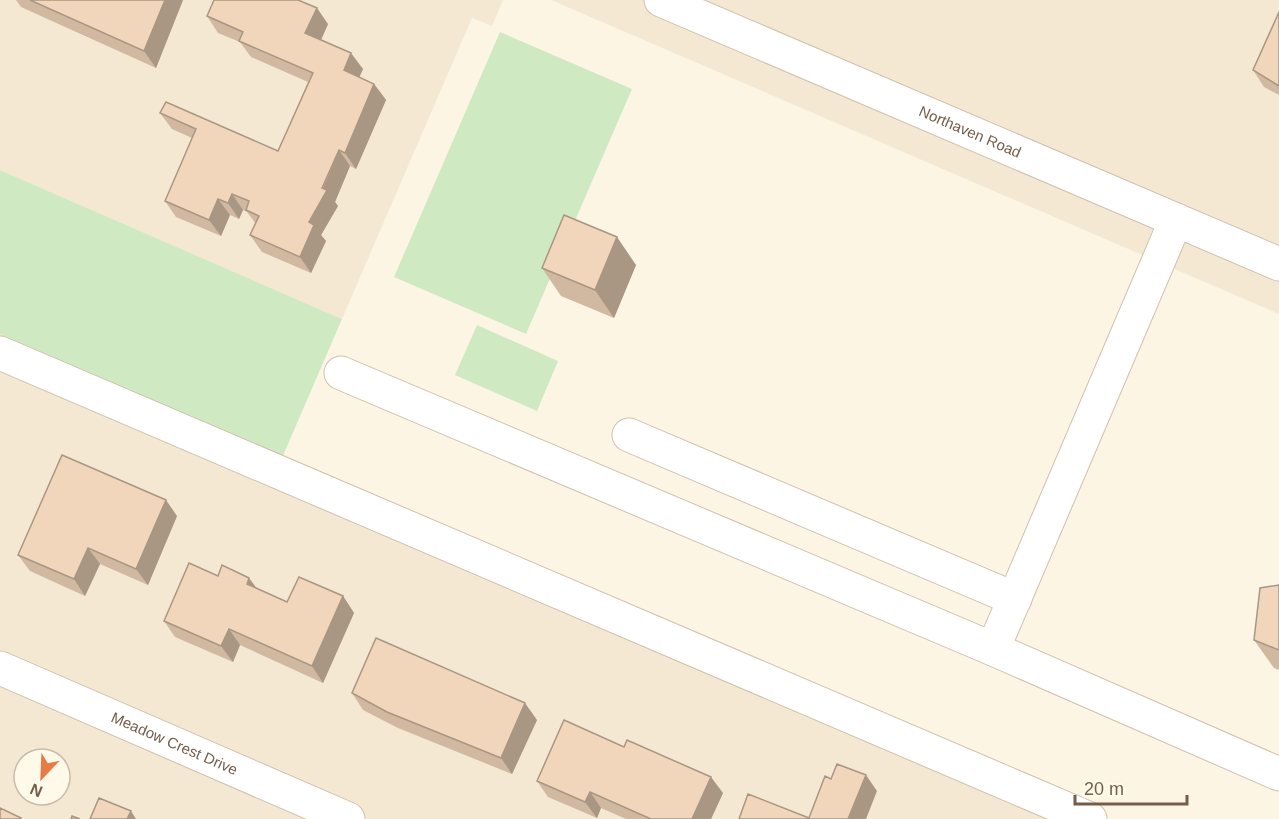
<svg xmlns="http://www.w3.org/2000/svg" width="1279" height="819" font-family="Arial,sans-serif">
<rect width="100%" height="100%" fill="#fcf5e4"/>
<path fill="#f4e8d2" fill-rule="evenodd" d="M0 0H503L492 26 472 18 342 319 0 170Z
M551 0H1279V314Z
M0 334 282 458 1091 819H0ZM24 759H60V795H24Z"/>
<path fill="#cfeac2" d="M500 32 632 89 526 334 394 277Z
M0 170 342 319 282 458 0 334Z
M477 325 558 361 537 411 455 375Z"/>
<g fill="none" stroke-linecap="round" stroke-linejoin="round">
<defs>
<g id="minor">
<path id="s1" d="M661 0 1279 264"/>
<path d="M0 353 1090 819"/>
<path d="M341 373 993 649 1279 774"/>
<path d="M629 435 1015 599"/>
<path d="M993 649 1176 220"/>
<path id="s2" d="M0 668 348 819"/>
</g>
</defs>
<use href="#minor" stroke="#d0c0ad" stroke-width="35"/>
<use href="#minor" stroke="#fff" stroke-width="33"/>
</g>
<path fill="#d0b8a1" d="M16 0H183L156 68 21 7Z
M1279 12V95L1264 87 1253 70Z
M207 16 328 24 321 40 363 69 359 77 374 84 386 100 356 169 350 166 335 202 338 206 321 235 326 241 311 273 262 252 250 235 256 224 247 212 243 210 239 219 230 215 221 236 176 217 165 201 192 138 172 129 160 113 278 151 308 82 251 57 240 42 218 33Z
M636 265 614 318 561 296 542 268Z
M177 516 148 585 100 564 85 596 30 571 18 555Z
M218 576 257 588 287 602 343 596 354 613 323 683 240 645 233 662 175 637 164 621Z
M1279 585V670L1274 668 1254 640Z
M352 693 537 720 512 774 398 728 363 710Z
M537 781 723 793 711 819H626L601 808 597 818 548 797Z"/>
<path fill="#a99683" d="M165 0H183L156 68 144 51Z
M317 8 328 24 317 49 305 33Z
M351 53 363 69 355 87 344 70Z
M374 84 386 100 356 169 345 153Z
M339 150 350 166 335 202 338 206 321 235 326 241 311 273 300 257 309 222Z
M232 194 243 210 239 219 228 203Z
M218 199 230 215 221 236 209 220Z
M617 237 636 265 614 318 595 290Z
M166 500 177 516 148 585 136 569Z
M88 548 100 564 85 596 74 579Z
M249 578 261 594 247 584Z
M343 596 354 613 323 683 312 666Z
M229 629 240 645 233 662 221 646Z
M525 703 537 720 512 774 501 758Z
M866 775 877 791 866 819H848Z
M711 777 723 793 711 819H692Z
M590 792 601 808 597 818 585 802Z
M131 811 136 819H127Z"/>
<path fill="#f2d6bb" stroke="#a99683" stroke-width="1.5" d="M30 0H165L144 51Z
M214 0H298L317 8 305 33 351 53 344 70 374 84 345 153 339 150 322 188 327 190 309 222 314 225 300 257 250 235 259 216 246 210 249 201 232 194 228 203 218 199 209 220 165 201 196 129 160 113 166 102 278 151 313 73 239 41 243 32 207 16Z
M1279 12V86L1253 70Z
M564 215 617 237 595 290 542 268Z
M62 455 166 500 136 569 88 548 74 579 18 555Z
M189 563 218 576 222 565 249 578 247 584 287 602 299 577 343 596 312 666 229 629 221 646 164 621Z
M1279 585V650L1254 640 1260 588Z
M376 638 525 703 501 758 387 712 352 693Z
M564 720 624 747 627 740 711 777 692 819H651L590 792 585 802 537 781Z
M837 764 866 775 848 819H739L748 794 809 818 825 776 831 779Z
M99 798 131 811 127 819H90Z
M0 808 21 818 20 819H0Z
M72 816 80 819H71Z"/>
<g text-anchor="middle" stroke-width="4.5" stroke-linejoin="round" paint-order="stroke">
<g font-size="15" fill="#755d49" stroke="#fff9ea">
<text dy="5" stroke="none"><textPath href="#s1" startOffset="336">Northaven Road</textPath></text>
<text dy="5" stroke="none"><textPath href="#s2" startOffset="190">Meadow Crest Drive</textPath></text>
</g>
</g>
<g transform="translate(42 777) rotate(203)"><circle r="28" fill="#fff9ea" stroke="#c8bbaa" stroke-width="1.5"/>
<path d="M0-4.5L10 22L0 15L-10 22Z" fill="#e77b48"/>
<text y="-9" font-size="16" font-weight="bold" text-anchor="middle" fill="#755d49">N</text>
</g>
<path d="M1075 795v9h112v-9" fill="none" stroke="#755d49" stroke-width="3"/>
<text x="1084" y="795" font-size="18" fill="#755d49" stroke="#fff9ea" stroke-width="4.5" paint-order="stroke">20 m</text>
</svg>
